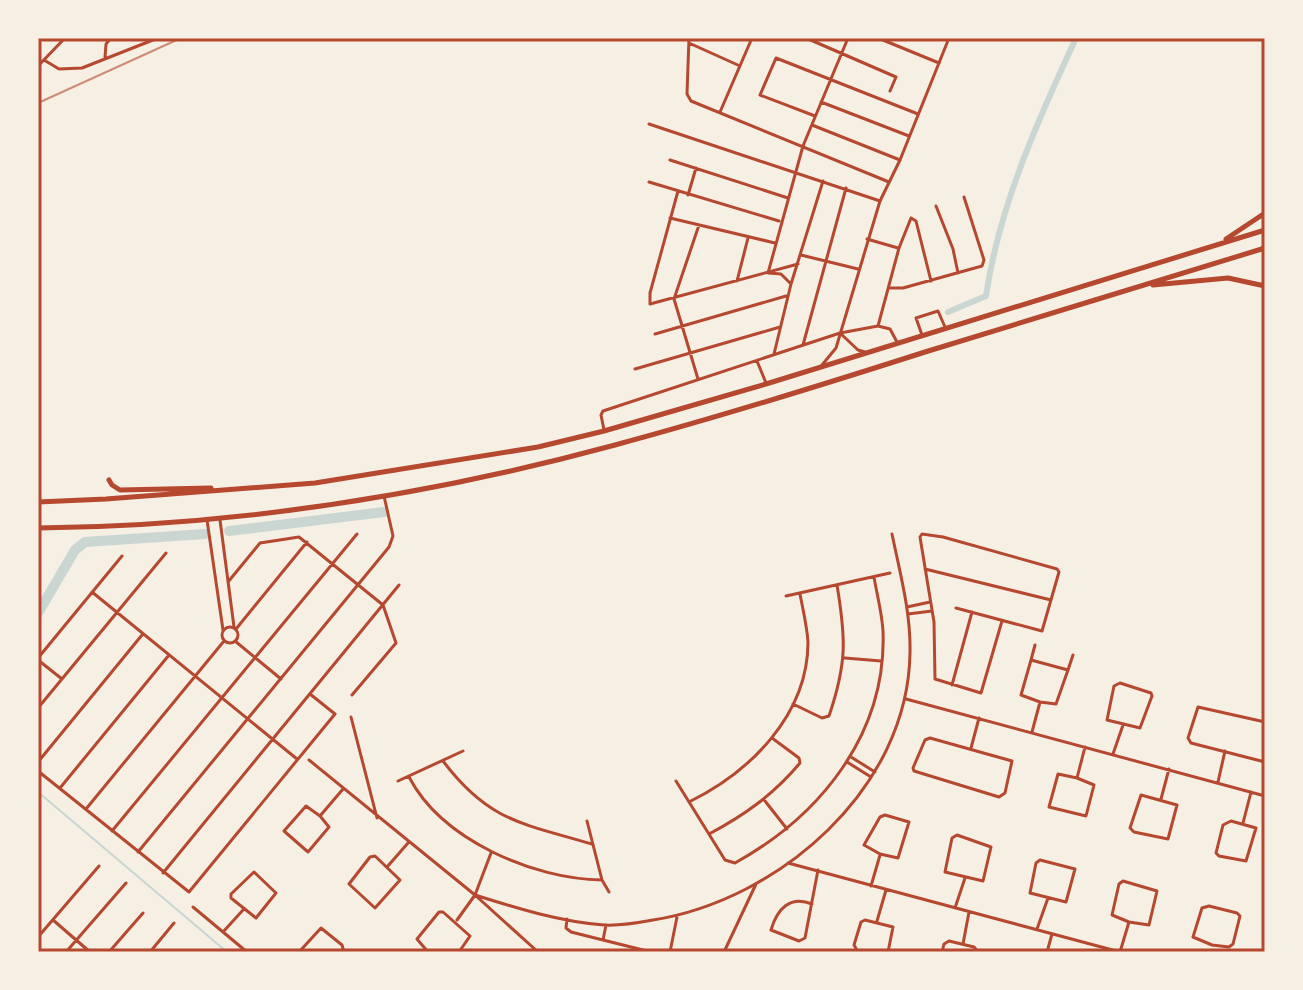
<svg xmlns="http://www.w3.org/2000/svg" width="1303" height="990" font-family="Mulish,sans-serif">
<rect width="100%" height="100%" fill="#f6efe4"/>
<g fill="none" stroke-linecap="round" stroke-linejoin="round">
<path stroke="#c9d6d2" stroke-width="2" d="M38 792 227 952"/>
<path stroke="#c9d6d2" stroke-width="6" d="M948 312 986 296C999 206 1038 120 1076 38"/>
<path stroke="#c9d6d2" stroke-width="10" d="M229 531 384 512
M38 613 75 550 85 542 205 534"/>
<path stroke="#b5482f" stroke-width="3" d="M689 38 687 94 691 101 889 182
M806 38 896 77 890 91
M878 38 939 63
M689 43 740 66
M105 57 106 44 111 38
M44 60 59 69 82 68 158 38
M38 66 65 38
M821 102 909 136
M720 112 752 38
M815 116 760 95 776 58 918 114
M649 124 880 201
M812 125 900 160
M670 160 788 198
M649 182 779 221
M678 191 650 293V304L798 264
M688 195 696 168
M936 206 953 249 958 273
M670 218 775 243
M867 239 898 248
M801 255 858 269
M737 281 748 238
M791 284 781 274 768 273 803 146 848 38
M889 288H903L982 266 984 260 964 197
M878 326 890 329 897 342
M655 334 786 296
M922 335 916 318 938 311 945 327
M803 345 846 188
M774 354 791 284 823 181
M757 361 766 383
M635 369 780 327
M698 379 674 299 699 225
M604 430 601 415 603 411 840 333 878 326 899 248 911 218 916 221 931 281
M207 520 223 630
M220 520 234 627
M925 569 1051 600
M228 582 260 543 299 537 383 605 396 643 352 695
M92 592 297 759
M786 596 890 573
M907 607 930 602
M956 608 1042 631 1059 572 1057 569 943 537 922 534 920 537 934 622 935 679 981 693 1002 621
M908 614 932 611
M222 635a8 8 0 1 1 16 0a8 8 0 1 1-16 0Z
M236 629 307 542
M235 641 281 679
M38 658 122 556
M845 658 881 661
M38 660 62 679
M1031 660 1068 670 1056 704 1040 702 1021 695Z
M1031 660 1035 645
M1068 670 1073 655
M1120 683 1151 693 1152 696 1140 728 1107 720 1114 686Z
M952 685 972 612
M906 699 1265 796
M793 704 822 718 829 716C847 663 846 639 837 585
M38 708 166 553
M351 717 377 818
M1265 722 1198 707 1188 738 1191 743 1265 762
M1032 732 1040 702
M930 738 1012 761 1005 793 999 797 914 771 913 768 925 740Z
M971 748 979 718
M1113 754 1123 725
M851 757 875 772
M309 760 475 895 538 952
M443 761C489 822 524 824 592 844
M38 762 142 635
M847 762 871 777
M38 771 189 892 335 714 310 694
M1058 774 1077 778 1094 785 1086 816 1049 807Z
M409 777C442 840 533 879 602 880
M1077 778 1085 747
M398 781 463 751
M676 781 725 860 735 863C820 816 887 734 883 631 882 613 877 595 874 577
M1218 782 1225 751
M60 788 169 655
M1141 795 1177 805 1168 839 1134 832 1130 828Z
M1161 799 1169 769
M765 801 787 829
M689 802C750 772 808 715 808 642 807 626 803 610 800 594
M306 806 320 816 329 827 308 852 284 831Z
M86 809 224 641
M885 815 909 822 898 858 880 854 864 845 880 817Z
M320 816 343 789
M587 821 602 880 609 892
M1231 821 1256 828 1246 861 1219 856 1216 853 1223 825Z
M1243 823 1251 792
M112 831 357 534
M709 834C745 815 774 794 800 763L799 758 772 738
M957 835 991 847 983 881 945 872 952 838Z
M138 852 389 547 393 536 384 496
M375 856 400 880 375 908 349 884 370 857Z
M1040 860 1075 869 1066 902 1030 893 1036 863Z
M788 863 1120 952 1129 922
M387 867 408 843
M254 872 276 893 256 918 231 898V894Z
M163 873 399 585
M1123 881 1157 891 1149 925 1129 922 1112 915 1119 884Z
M871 886 880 855
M475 895C516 908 561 922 604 925 620 926 637 923 653 920 779 900 908 789 910 653 911 613 900 573 892 534
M812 904C790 895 777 909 771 930L799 941 805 938 818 870
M1209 906 1237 913 1240 916 1233 944 1229 947 1212 945 1193 937 1202 908Z
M193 907 247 952
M955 908 965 878
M567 919 566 928 571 932 651 952
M53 920 90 952
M457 920 475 895 491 853
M877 921 886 890
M1037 929 1048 898
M223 932 243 910
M38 937 99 866
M603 940 606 925
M963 944 969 912
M66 952 126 883
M109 952 143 913
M150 952 174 923
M299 952 321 928 342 945 344 952
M428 952 417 939 439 912H443L470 936 459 952
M670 952 677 917
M724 952 756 884
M858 952 854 945 861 922 865 920 893 927 888 952
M942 952 944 944 949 941 974 947 978 952
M1047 952 1052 934"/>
<path stroke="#b5482f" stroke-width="3" d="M840 333 858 350 865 352
M822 365 836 348 880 201 900 160 949 38"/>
<path stroke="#b5482f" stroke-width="5" d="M1226 239 1265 213
M1153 285 1228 278 1265 286
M109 480 112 485 120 490 211 488
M38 502 106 499 315 483 538 447 604 431 766 384 1265 230
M38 528C232 526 427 496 615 445 719 417 822 385 925 352 1038 317 1152 283 1265 248"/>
<path stroke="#cf8b77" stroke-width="2" d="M38 103 181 38"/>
</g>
<rect width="1303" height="990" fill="none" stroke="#f6efe4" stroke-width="80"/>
<rect x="40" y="40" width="1223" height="910" fill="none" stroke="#b5482f" stroke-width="3"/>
</svg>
